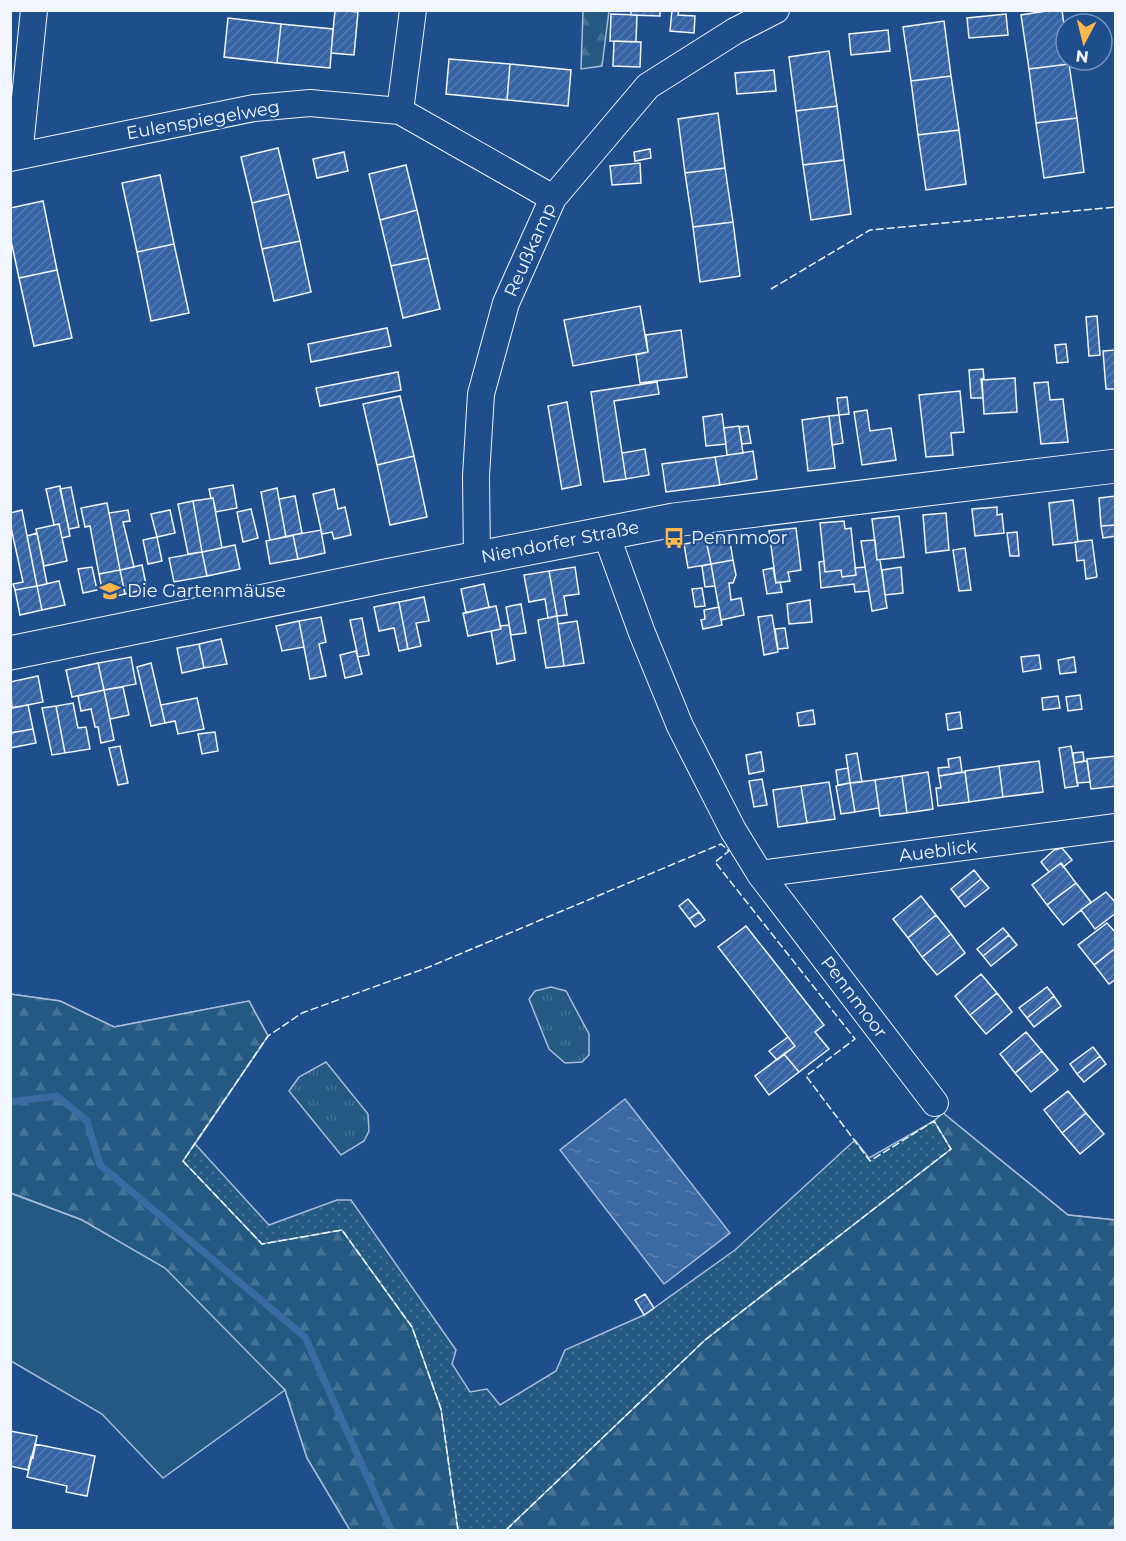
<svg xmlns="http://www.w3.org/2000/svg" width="1126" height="1541" font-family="Montserrat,sans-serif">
<defs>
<pattern id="grass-dots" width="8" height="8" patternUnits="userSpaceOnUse" patternTransform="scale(1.5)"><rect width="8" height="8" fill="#245a82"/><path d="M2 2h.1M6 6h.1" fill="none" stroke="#447295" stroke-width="1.8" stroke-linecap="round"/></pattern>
<pattern id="forest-firs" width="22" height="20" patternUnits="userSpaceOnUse" patternTransform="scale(1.5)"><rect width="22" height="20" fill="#245a82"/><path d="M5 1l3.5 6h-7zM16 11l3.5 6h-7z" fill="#447295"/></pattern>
<pattern id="park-tufts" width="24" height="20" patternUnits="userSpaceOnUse" patternTransform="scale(1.5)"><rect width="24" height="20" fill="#245a82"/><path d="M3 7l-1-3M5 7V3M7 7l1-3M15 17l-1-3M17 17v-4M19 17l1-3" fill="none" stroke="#447295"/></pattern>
<pattern id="water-ripples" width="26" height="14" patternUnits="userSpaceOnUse" patternTransform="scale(1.5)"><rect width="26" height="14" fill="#3b69a3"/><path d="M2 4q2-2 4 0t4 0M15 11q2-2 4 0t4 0" fill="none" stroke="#587fb1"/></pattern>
<pattern id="building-hatch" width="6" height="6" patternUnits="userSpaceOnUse" patternTransform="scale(1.5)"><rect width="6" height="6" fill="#3563a3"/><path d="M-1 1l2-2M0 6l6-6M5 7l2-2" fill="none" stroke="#537ab1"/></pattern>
</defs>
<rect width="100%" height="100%" fill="#1f4e8c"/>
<path fill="url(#grass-dots)" stroke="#a8bbd7" stroke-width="1.5" d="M10 994 60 1001 114 1027 249 1001 268 1036 195 1144 269 1225 337 1200H351L456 1350 452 1364 470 1392 487 1389 500 1405 556 1371 565 1350 644 1315 735 1250 855 1140 869 1158 934 1121 943 1113 1068 1215 1115 1220V1530H350L307 1458 285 1390 82 1220 11 1193Z"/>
<path fill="url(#forest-firs)" stroke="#a8bbd7" stroke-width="1.5" d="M583 11H609L602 66 581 69Z
M10 994 60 1001 114 1027 249 1001 268 1036 183 1161 262 1244 342 1230 412 1327 441 1409 458 1530H350L307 1458 285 1390 82 1220 11 1193Z
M943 1113 1068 1215 1115 1220V1530H506L705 1340 951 1149 934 1121Z"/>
<path fill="url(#park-tufts)" stroke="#a8bbd7" stroke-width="1.5" d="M551 987 566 991 589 1034V1055L582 1062 565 1063 549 1049 529 999 535 991Z
M326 1062 368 1114 369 1131 364 1141 341 1155 289 1091 299 1077Z"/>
<path fill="#245a82" stroke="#a8bbd7" stroke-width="1.5" d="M10 1193 82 1220 165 1268 285 1390 163 1478 102 1414 11 1361Z"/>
<path fill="url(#water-ripples)" stroke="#a8bbd7" stroke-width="1.5" d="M625 1099 730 1233 664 1284 560 1150Z"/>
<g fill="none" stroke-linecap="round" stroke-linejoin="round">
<path stroke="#3b69a3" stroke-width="7" d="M10 1102 57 1096 87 1121 100 1165 305 1337 391 1530"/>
</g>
<path fill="url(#building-hatch)" stroke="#f2f6ff" stroke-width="1.5" d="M335 10 358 12 354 55 331 53Z
M631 10H660V16L631 15Z
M672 10H679L678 15 695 16 694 33 670 31Z
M1053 10H1062L1066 40V60H1069V64L1029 69 1021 15Z
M611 14 637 15 636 42 610 41Z
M1006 14 1008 35 969 38 967 18Z
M228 18 281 24 277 63 224 57Z
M944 21 951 76 911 81 903 27Z
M281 24 333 29 330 68 277 63Z
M888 30 890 51 851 55 849 34Z
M614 41 641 42 640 67 613 66Z
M829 51 837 106 796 111 789 57Z
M449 59 510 64 507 100 446 94Z
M510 64 571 70 568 106 507 100Z
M1069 64 1077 118 1036 123 1029 69Z
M774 70 776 91 737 94 735 73Z
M951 76 959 130 918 135 911 81Z
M837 106 844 160 803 165 796 111Z
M718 113 725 168 685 173 678 119Z
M1077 118 1084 172 1044 178 1036 123Z
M959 130 966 184 926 190 918 135Z
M278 148 289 194 252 203 241 157Z
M650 149 651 158 635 161 634 152Z
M344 152 348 171 317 178 313 159Z
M844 160 851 214 811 220 803 165Z
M640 163 641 183 612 185 610 166Z
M406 165 417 210 380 220 369 174Z
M725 168 733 222 693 227 685 173Z
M160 175 174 244 137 252 122 183Z
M289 194 300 241 262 249 252 203Z
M43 201 57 270 19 278 10 236V208Z
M417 210 428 258 391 266 380 220Z
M733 222 740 276 700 282 693 227Z
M300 241 311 292 274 301 262 249Z
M174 244 189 313 151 321 137 252Z
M428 258 440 309 403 318 391 266Z
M57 270 72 338 34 346 19 278Z
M640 306 648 352 573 366 564 320Z
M1097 316 1100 355 1089 356 1086 317Z
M387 328 391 346 311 362 308 344Z
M681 330 687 377 640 383 636 355 648 352 646 335Z
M1066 344 1068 362 1057 363 1055 345Z
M1116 350V389H1106L1103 351Z
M983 369 984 379H981L983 398H971L969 370Z
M398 372 401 390 320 406 316 388Z
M1015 378 1017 412 984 414 982 380Z
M657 382 659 394 614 401 626 479 604 482 591 392Z
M1048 382 1050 400 1063 399 1068 442 1041 444 1034 383Z
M960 391 964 432 951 433 953 455 926 457 919 395Z
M400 396 414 456 377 465 363 404Z
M847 397 849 414 839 415 837 398Z
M567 402 581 485 562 489 548 406Z
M867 410 870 431 891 428 896 460 862 465 854 412Z
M722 414 726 444 706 446 703 417Z
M839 415 843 443 832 445 829 416Z
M829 416 835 468 808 471 802 420Z
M739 426 743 453 727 455 724 428Z
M748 426 751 443 742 444 739 427Z
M645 449 649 475 626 479 622 453Z
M753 451 757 479 720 485 715 457Z
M414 456 427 517 390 525 377 465Z
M715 457 720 485 666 492 662 464Z
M233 485 237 508 216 512 213 498H211L209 489Z
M60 486 70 536 62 538 59 524 54 525 46 489Z
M71 487 79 527 69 529 60 489Z
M277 488 286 537 270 540 261 492Z
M334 489 338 509 345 507 351 535 334 539 332 532 322 534 313 494Z
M295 496 302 533 286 537 279 499Z
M1116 496V525L1101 526 1099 498Z
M213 498 222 548 202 552 193 501Z
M1073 500 1078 542 1053 545 1049 503Z
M193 501 202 552 188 554 178 504Z
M107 503 120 570 99 574 90 526 85 527 81 508Z
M997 507V515L1002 514 1004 533 975 536 972 509Z
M251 509 258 538 243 542 237 512Z
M22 510 37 586 15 590 13 584 23 582 10 523V513Z
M128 510 130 521 123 522 134 567 120 570 109 513Z
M170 510 175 533 157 537 151 514Z
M946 513 949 550 926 553 923 515Z
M899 516 904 557 877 560 872 519Z
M844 521 845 529 851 528 856 575 842 577 841 570 825 572 820 523Z
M59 524 67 561 44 566 36 529Z
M1116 525V536L1103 538 1101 526Z
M796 528 801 570 788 572 790 581 776 583 769 531Z
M321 530 325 553 298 559 293 535Z
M1017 532 1019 556H1010L1007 533Z
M37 533 47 584 37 586 27 536Z
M293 535 298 559 270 564 266 541Z
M729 536 733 560 711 564 706 540Z
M157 537 162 561 148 564 143 540Z
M706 540 711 564 688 568 684 544Z
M875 540 877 560H880L887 608 872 611 861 541Z
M1092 540 1097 577 1086 579 1084 560 1077 561 1075 542Z
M235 545 240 569 207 576 202 552Z
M965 548 971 590 959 591 953 550Z
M202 552 207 576 174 582 169 558Z
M733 560 736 575 733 583H729L731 600 741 598 744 615 721 620 711 564Z
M824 561 825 572 841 570 842 577 856 575 855 568 865 567 869 591 855 592 854 584 821 588 819 562Z
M711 564 715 586 705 587 702 566Z
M142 565 147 589 125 594 120 570Z
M92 567 97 590 83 593 78 569Z
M575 567 579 594 564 596 567 615 557 616 549 571Z
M901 567 903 593 885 595 882 570Z
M773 568 776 583 780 582 782 592 767 594 763 570Z
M120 570 125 594 104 599 99 574Z
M549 571 557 616 548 618 545 599 529 602 524 575Z
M59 581 65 605 42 610 37 586Z
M484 584 489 607 466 613 461 589Z
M37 586 42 610 20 615 15 590Z
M702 588 705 606 695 607 692 589Z
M424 597 429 621 416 623 421 646 408 649 399 602Z
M810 600 812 622 789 624 787 604Z
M399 602 408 649 399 651 394 628 379 631 374 607Z
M521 604 526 633 511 635 506 607Z
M496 606 501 629 468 636 463 613Z
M719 607 722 625 703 629 701 620 705 619 704 610Z
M772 615 778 652 764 655 758 617Z
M557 616 564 666 546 668 538 620Z
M321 617 326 642 319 644 326 676 310 679 299 621Z
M362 618 369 655 358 657 350 620Z
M299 621 304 647 282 651 276 626Z
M577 621 584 663 564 666 558 624Z
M509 625 515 660 497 664 491 631 501 629 500 626Z
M785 628 788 648 778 649 775 629Z
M221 639 227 664 204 668 199 644Z
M199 644 204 668 182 673 177 648Z
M356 651 362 674 345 678 340 655Z
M1039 655 1041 669 1023 672 1021 657Z
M131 657 136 684 104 690 98 663Z
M1074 657 1076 672 1060 674 1058 660Z
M98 663 104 690 72 697 66 670Z
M151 663 165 723 151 726 137 667Z
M38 676 43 702 12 708 10 682Z
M123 687 129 715 110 719 104 690Z
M104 690 114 740 101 743 98 727H95L91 709 81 711 78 696Z
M1080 695 1082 709 1068 711 1066 697Z
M1058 696 1060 708 1043 710 1042 698Z
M197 698 204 729 178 734 175 721 165 723 161 705Z
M73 703 78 728 86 727 90 749 65 753 56 706Z
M28 705 33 729 10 733V708Z
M56 706 65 753 52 755 42 708Z
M813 710 815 724 799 726 797 713Z
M960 712 962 728 948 730 946 714Z
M33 729 36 743 10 748V733Z
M215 732 218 751 202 754 198 734Z
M120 746 128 783 118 785 109 748Z
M1071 746 1078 786 1065 788 1059 748Z
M761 752 764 771 749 774 746 755Z
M1083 752 1084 761 1074 763 1073 753Z
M857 753 862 782 850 783 846 755Z
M1116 756V786L1091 789 1087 759Z
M960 757 962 772 939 776 938 768 949 767 948 759Z
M1039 761 1043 792 1003 797 999 766Z
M1087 761 1090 782 1077 783 1074 763Z
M999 766 1003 797 969 802 965 771Z
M848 768 850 783 838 785 836 770Z
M928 772 933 809 907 813 902 776Z
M965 772 969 802 938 806 936 788H941L939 776Z
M902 776 907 813 880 816 875 780Z
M762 779 767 805 754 807 749 781Z
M875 780 879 808 855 812 850 783Z
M829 782 835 819 807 823 801 786Z
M850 783 855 812 841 814 836 786Z
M801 786 807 823 778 827 773 790Z
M1062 848 1072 860 1063 867 1061 863 1049 872 1041 862 1054 850Z
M1061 863 1076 883 1047 905 1032 885Z
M974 870 981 879 958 898 951 889Z
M981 879 989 888 965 907 958 898Z
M1076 883 1091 902 1063 925 1047 905Z
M1106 892 1116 903V913L1095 929 1081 910Z
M921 896 936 915 908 938 893 919Z
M688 899 699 912 689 919 679 906Z
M699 912 705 920 695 927 689 919Z
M936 915 951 934 922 957 908 938Z
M1107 923 1116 933V948L1094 965 1078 945Z
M746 926 824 1025 815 1032 829 1049 799 1072 784 1054 795 1046 718 947Z
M1003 928 1009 935 983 956 977 949Z
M951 934 965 953 937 975 922 957Z
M1009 935 1017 945 991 966 983 956Z
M1116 948V979L1109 984 1094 965Z
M981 974 997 993 970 1015 955 996Z
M1047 987 1054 996 1027 1018 1019 1008Z
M997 993 1012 1012 986 1034 970 1015Z
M1054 996 1061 1006 1034 1027 1027 1018Z
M1026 1032 1042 1051 1015 1073 1000 1054Z
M788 1037 795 1046 777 1060 769 1051Z
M1093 1047 1100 1056 1077 1074 1070 1064Z
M1042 1051 1058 1070 1031 1092 1015 1073Z
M784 1054 799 1072 769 1095 755 1076Z
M1100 1056 1106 1064 1084 1082 1077 1074Z
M1068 1091 1086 1113 1062 1133 1044 1110Z
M1086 1113 1104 1134 1080 1154 1062 1133Z
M645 1294 654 1308 644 1315 635 1300Z
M10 1431 37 1436 33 1458 31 1457 28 1470 10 1466Z
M35 1444 95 1456 87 1496 66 1492 67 1486 27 1477Z"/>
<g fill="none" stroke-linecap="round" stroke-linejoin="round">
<defs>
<path id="minor" d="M400 111 413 10
M19 156 34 10
M10 158 254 108 310 103 400 111 553 198
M606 534 642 633 680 726 733 830 760 874 935 1103
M477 558 476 476 481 394 506 303 553 198 648 86 735 31 776 10
M760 874 1116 827"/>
<path id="major" d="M10 653 386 576 674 520 1116 466"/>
</defs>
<use href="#minor" stroke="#f2f6ff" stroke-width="28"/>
<use href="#major" stroke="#f2f6ff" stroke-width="35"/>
<use href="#minor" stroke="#1f4e8c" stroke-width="26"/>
<use href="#major" stroke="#1f4e8c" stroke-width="33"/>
<path stroke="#f2f6ff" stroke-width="1.5" stroke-dasharray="8 3" stroke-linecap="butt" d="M771 289 870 230 1116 207
M458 1530 441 1409 412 1327 342 1230 262 1244 183 1161 268 1036 302 1013 429 967 721 844 729 851 715 862 855 1039 806 1076 870 1161 934 1121 951 1149 705 1340 506 1530"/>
</g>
<defs>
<symbol id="bus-bare" viewBox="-9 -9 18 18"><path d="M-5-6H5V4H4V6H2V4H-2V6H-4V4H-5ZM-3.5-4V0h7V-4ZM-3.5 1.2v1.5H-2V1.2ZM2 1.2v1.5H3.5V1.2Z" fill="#ffb74d" stroke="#1f4e8c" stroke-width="2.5" paint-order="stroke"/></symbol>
<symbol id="school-bare" viewBox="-9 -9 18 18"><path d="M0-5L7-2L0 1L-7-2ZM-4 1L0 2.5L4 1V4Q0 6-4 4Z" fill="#ffb74d" stroke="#1f4e8c" stroke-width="2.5" paint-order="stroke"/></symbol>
</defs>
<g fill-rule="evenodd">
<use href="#bus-bare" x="659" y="523" width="30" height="30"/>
<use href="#school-bare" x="95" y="576" width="30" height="30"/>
</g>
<g text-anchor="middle" stroke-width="4.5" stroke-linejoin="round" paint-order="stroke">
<g font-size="18" fill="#f2f6ff" stroke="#1f4e8c">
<text transform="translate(203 120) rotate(-10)" y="6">Eulenspiegelweg</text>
<text transform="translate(530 250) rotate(-66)" y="6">Reußkamp</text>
<text transform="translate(560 542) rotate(-11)" y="6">Niendorfer Straße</text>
<text transform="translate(938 851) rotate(-7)" y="6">Aueblick</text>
<text transform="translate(854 997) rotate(53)" y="6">Pennmoor</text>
</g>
<g font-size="18" fill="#f2f6ff" stroke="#1f4e8c" text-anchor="start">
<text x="691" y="544">Pennmoor</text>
<text x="127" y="597">Die Gartenmäuse</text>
</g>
</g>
<rect width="1126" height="1541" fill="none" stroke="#f2f6ff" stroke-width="24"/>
<g transform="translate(1084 42) rotate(187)"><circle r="28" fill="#1f4e8c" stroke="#7391ba" stroke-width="1.5"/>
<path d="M0-4.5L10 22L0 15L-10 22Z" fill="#ffb74d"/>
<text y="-9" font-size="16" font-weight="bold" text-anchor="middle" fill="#f2f6ff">N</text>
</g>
</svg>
